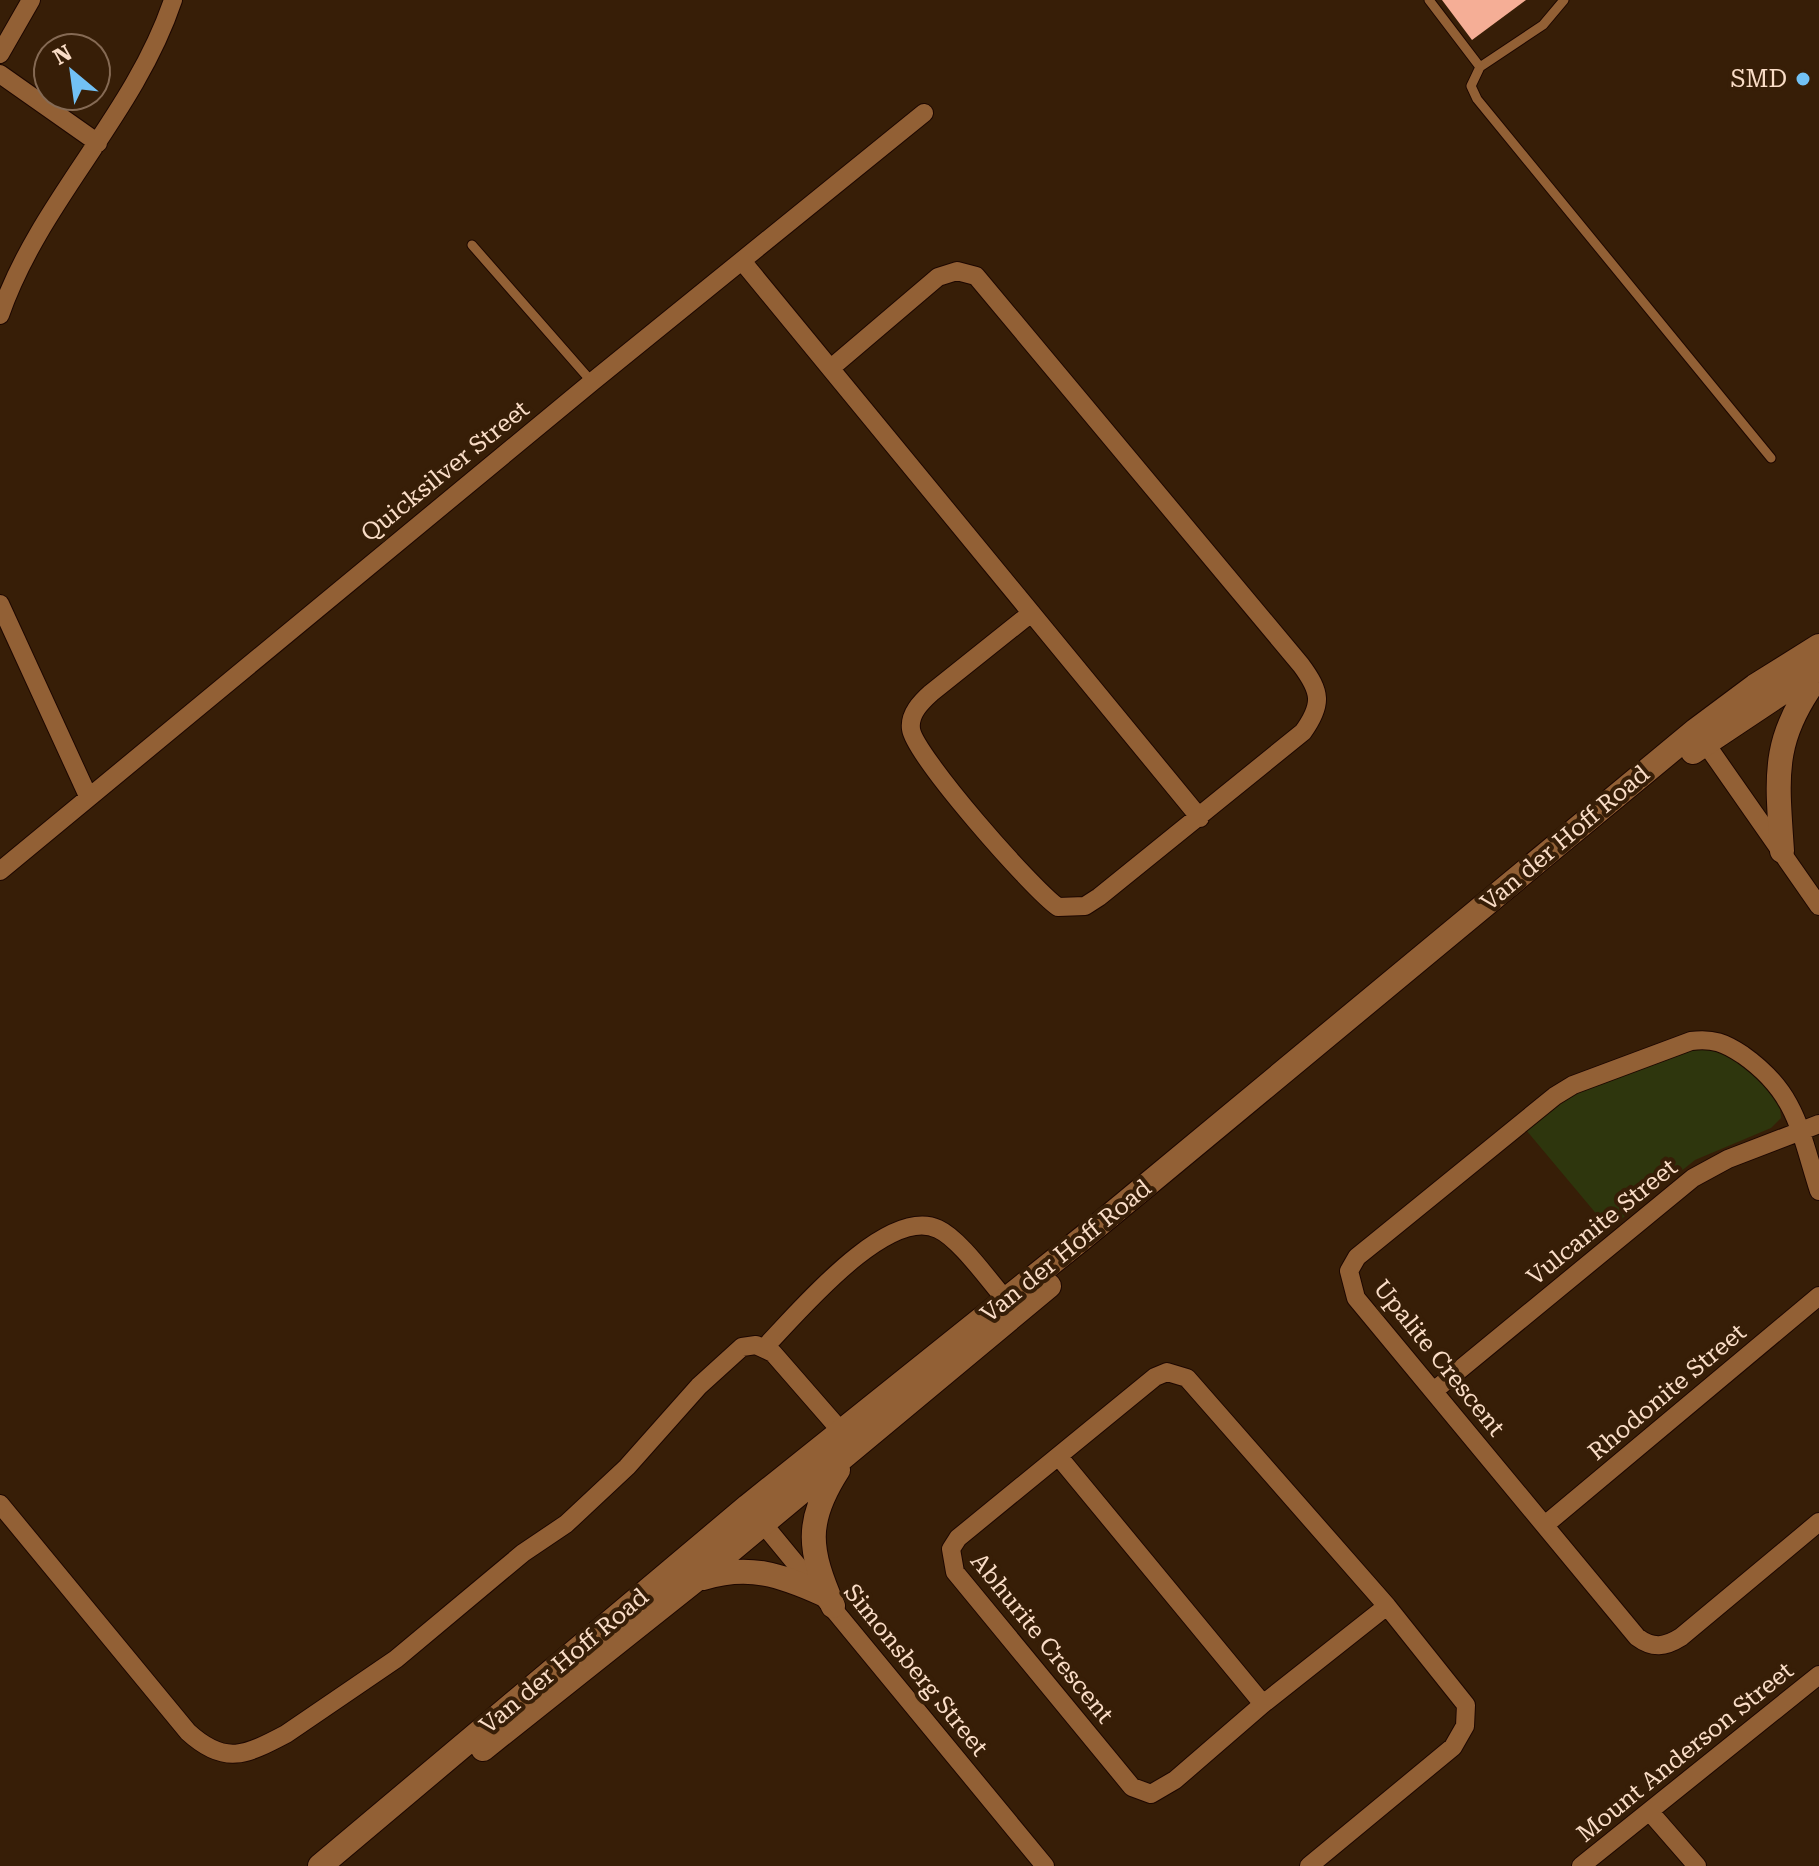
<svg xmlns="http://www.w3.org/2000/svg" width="1819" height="1866" font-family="'Roboto Serif',serif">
<rect width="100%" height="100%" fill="#371e07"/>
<path fill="#2e360d" d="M1693 1047C1729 1047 1780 1077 1781 1118L1771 1128 1695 1160 1609 1229 1526 1130 1560 1099Z"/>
<path fill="#f5ae96" d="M1442 0H1526L1472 40Z"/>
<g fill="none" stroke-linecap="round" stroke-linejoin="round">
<defs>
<path id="lane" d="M1429 0 1480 67
M1564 0 1543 25 1480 67 1471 86 1477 99 1771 458
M472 245 592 382"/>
<path id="street" d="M0 54 31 0
M0 74 98 143
M742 261 1200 818
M0 315C40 200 134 116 173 0
M831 368 938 277 957 271 976 276 1301 665C1321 692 1323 704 1303 732L1099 897 1085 906 1058 907C1033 890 914 755 911 729 909 714 921 702 931 693L1030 614
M0 604 88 796
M1699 734 1819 906
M0 871 592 382 924 113
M1819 1191C1800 1132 1797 1093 1743 1055 1725 1043 1713 1038 1691 1041L1573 1085 1555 1096 1357 1257 1349 1271 1356 1298 1637 1637C1653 1649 1665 1647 1681 1637L1819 1522
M764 1348C797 1314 887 1205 938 1229 960 1239 989 1281 1006 1300
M1435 1390 1693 1178 1728 1159 1819 1124
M1059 1457 1263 1704
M0 1504 188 1732C225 1766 246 1755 286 1734L396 1659 523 1553 566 1524 627 1467 699 1386 742 1347 756 1345 773 1353 841 1431
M755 1514 1045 1866
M1545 1525 1819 1296
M1650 1812 1697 1866
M1309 1866 1453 1747 1465 1726 1466 1705 1387 1606 1187 1378 1167 1372 1155 1377 958 1538 951 1549 955 1572 1132 1787 1151 1794 1175 1780 1263 1704 1387 1606
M1581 1866 1819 1675"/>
<path id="secondary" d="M1693 752 1819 668
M1782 851C1777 775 1771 739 1819 675
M703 1578C749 1564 781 1575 823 1594
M833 1606C809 1550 804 1523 838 1470
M483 1749 693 1582 1049 1286
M320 1866 748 1506 1084 1237 1696 730 1755 686 1819 646"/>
</defs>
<use href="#lane" stroke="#1d0700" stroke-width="11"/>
<use href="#street" stroke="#1d0700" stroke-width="20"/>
<use href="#secondary" stroke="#1d0700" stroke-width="26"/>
<use href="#lane" stroke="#926035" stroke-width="9"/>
<use href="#street" stroke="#926035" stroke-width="18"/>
<use href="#secondary" stroke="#926035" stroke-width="24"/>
</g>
<circle fill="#72c1f5" stroke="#371e07" stroke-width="3" cx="1803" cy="79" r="8"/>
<g text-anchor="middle" stroke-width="8" stroke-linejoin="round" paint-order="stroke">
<g font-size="24" fill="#faddc7" stroke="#371e07" text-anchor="end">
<text x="1787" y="87">SMD</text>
</g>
<g font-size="24" fill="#faddc7" stroke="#371e07">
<text transform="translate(445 471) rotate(-39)" y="8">Quicksilver Street</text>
<text transform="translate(1565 838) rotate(-40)" y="8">Van der Hoff Road</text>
<text transform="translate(1602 1222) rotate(-39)" y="8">Vulcanite Street</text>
<text transform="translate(1066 1251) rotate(-39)" y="8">Van der Hoff Road</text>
<text transform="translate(1439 1358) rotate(51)" y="8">Upalite Crescent</text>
<text transform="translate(1667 1392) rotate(-40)" y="8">Rhodonite Street</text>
<text transform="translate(1042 1638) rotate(51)" y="8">Abhurite Crescent</text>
<text transform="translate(564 1661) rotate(-40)" y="8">Van der Hoff Road</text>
<text transform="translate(916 1670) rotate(51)" y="8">Simonsberg Street</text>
<text transform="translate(1685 1752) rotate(-39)" y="8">Mount Anderson Street</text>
</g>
</g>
<g transform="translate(72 72) rotate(331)"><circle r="38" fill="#371e07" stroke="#856a54" stroke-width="2"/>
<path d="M0-6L14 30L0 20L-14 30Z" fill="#72c1f5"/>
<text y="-12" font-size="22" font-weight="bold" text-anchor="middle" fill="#faddc7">N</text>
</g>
</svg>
